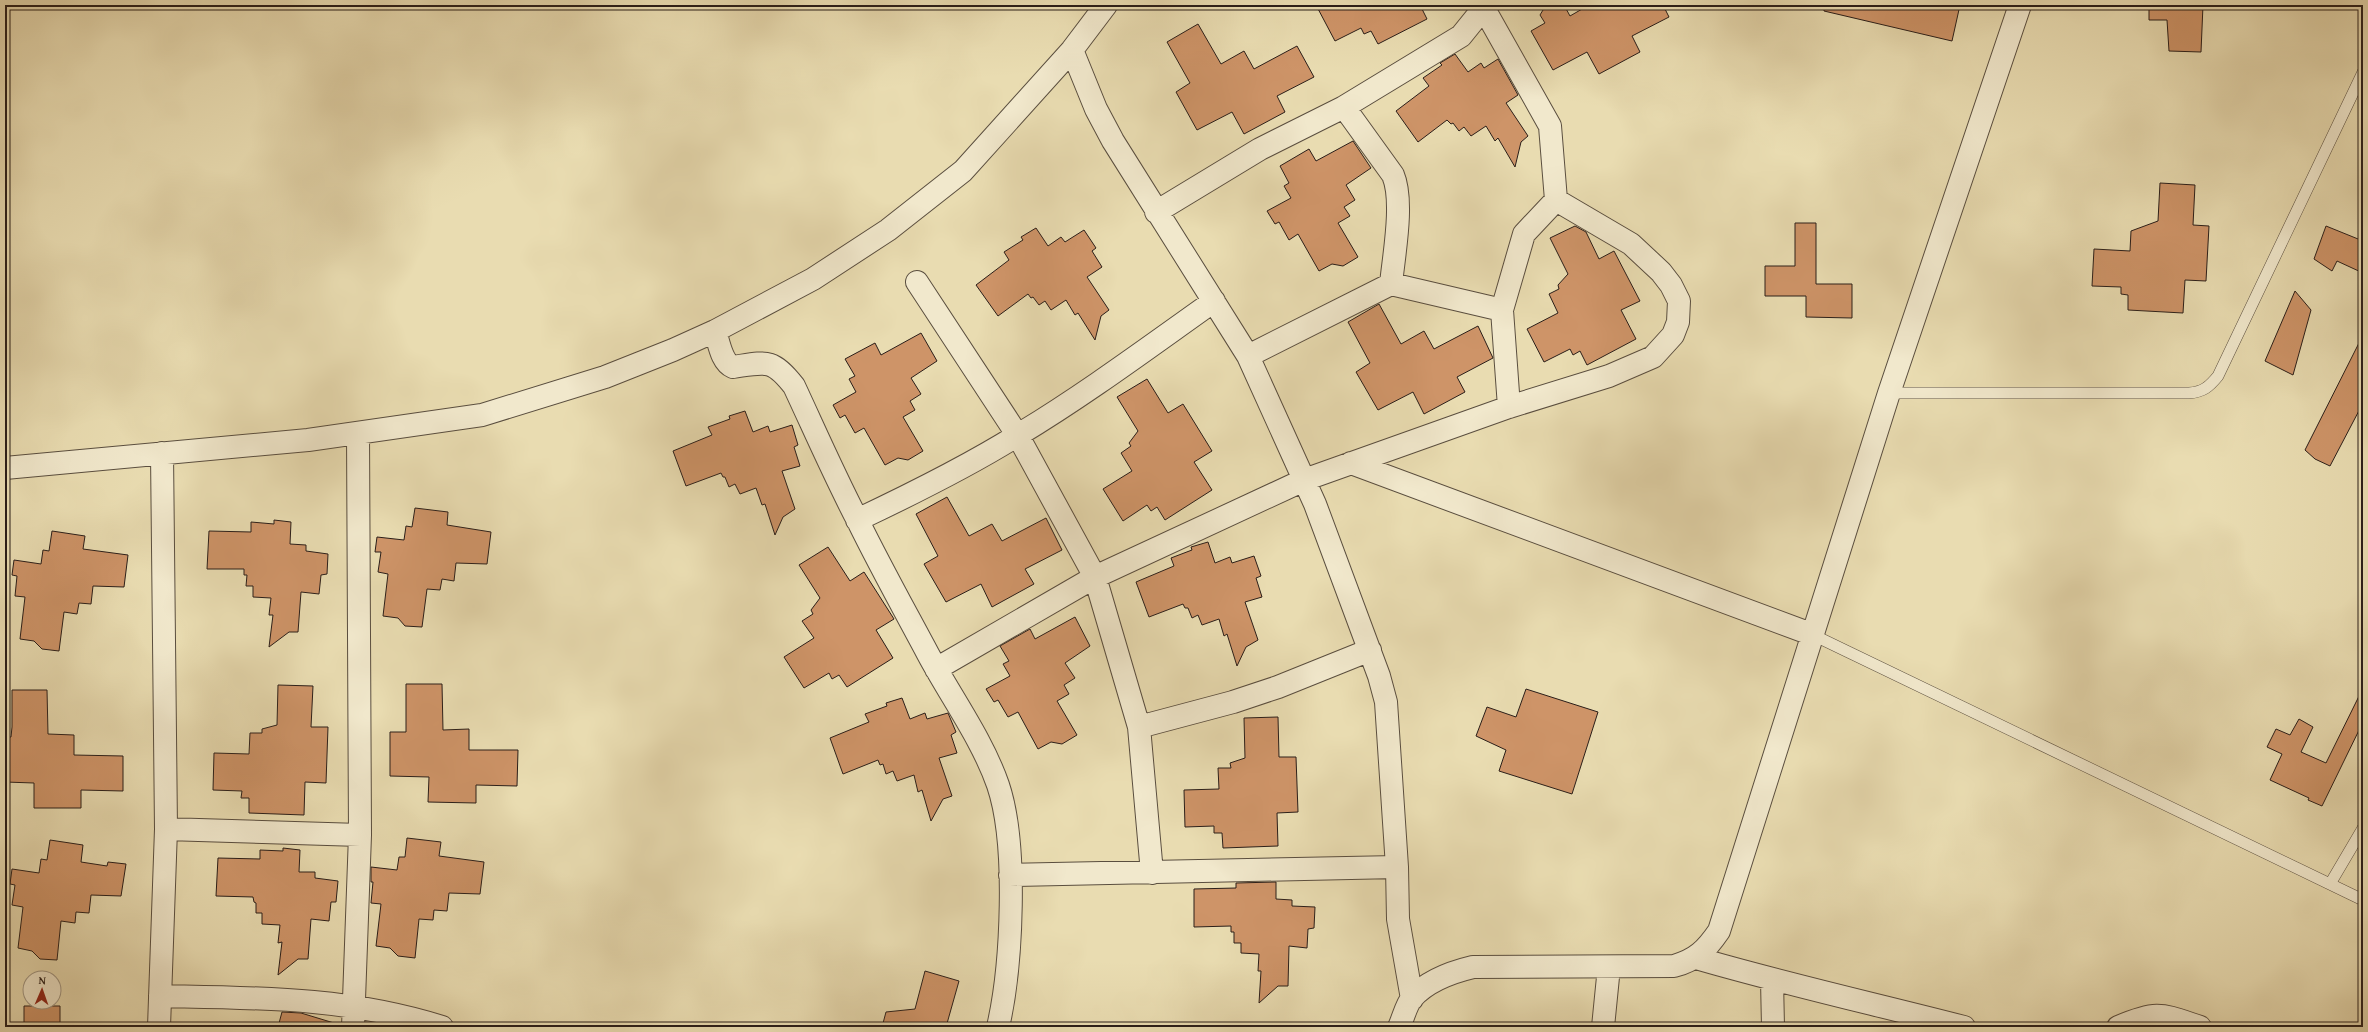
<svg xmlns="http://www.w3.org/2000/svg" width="2368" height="1032" font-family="'Gentium Book Plus',serif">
<rect width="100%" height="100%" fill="#e9dcb1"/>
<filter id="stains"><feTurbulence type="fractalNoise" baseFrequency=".005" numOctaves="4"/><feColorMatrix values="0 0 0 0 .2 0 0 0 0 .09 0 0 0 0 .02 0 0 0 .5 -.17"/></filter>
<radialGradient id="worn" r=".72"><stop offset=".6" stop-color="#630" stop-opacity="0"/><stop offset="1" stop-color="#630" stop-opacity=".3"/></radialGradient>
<path fill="#ce9468" stroke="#2a1e19" d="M1316 5H1420L1427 19 1378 44 1371 31 1364 34 1361 28 1335 41Z
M1546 5H1564L1570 16 1589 5H1663L1669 17 1632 36 1640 52 1599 74 1587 52 1553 70 1531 31 1545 23 1540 15Z
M1824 5H1960L1952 41 1824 11Z
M2149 5H2203L2201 52 2169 51 2167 20H2149Z
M1198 24 1221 64 1244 51 1254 69 1297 46 1314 77 1277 96 1285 112 1244 134 1232 112 1197 130 1176 92 1190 83 1167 42Z
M1455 54 1468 72 1481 63 1484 68 1498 59 1518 95 1506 103 1528 136 1521 142 1515 167 1498 138 1495 141 1486 126 1471 136 1464 127 1459 131 1453 123 1451 124 1447 120 1418 142 1396 111 1429 86 1423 78 1442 65 1440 63Z
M1353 141 1371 168 1346 185 1355 200 1344 207 1350 216 1338 223 1358 257 1343 266 1332 264 1319 271 1298 234 1289 240 1279 222 1275 224 1267 211 1291 198 1284 186 1289 183 1280 166 1309 149 1316 161Z
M2160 183 2195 185 2193 225 2209 226 2206 281 2185 280 2183 313 2128 310V295L2121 294V287L2092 286 2094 249 2130 251 2131 231 2158 221Z
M1795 223H1816V284H1852V318L1806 317V296H1765V266H1795Z
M1575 226 1586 232 1599 259 1614 251 1640 301 1621 310 1636 339 1587 365 1580 351 1573 355 1570 349 1544 362 1527 329 1558 313 1549 294 1559 289 1558 285 1568 274 1550 238Z
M2326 226 2363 241V273L2337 261 2332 271 2314 259Z
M1036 228 1048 246 1061 237 1065 242 1084 230 1096 248 1092 251 1102 267 1087 277 1109 310 1101 316 1095 340 1078 313 1075 315 1066 300 1051 310 1045 301 1039 305 1033 297 1031 298 1028 294 998 316 976 285 1009 260 1004 252 1023 240 1021 237Z
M2295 291 2311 310 2293 375 2265 361Z
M1379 304 1401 344 1424 331 1434 349 1478 326 1493 358 1457 377 1465 392 1424 414 1413 392 1378 410 1356 372 1370 363 1348 322Z
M921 333 937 361 911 378 921 394 910 401 915 410 903 417 923 451 908 460 898 458 885 465 864 428 855 433 845 415 840 418 833 405 856 392 849 379 855 376 845 359 875 343 881 355Z
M2363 335V403L2330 466 2315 459 2305 450Z
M1147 379 1168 413 1183 404 1212 451 1194 462 1212 490 1165 520 1157 507 1151 511 1147 505 1123 521 1103 489 1132 471 1121 453 1131 446 1129 443 1138 431 1117 397Z
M745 411 753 432 768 426 770 432 792 425 798 445 794 447 800 466 782 471 795 509 783 517 775 535 765 504 762 505 756 488 740 494 735 484 729 487 725 477H723L721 473 686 486 673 451 712 435 708 427 730 419 729 416Z
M947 497 969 536 992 524 1002 541 1046 518 1062 550 1025 569 1034 584 992 607 981 584 946 602 924 564 938 556 916 514Z
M415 508 448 512 447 525 491 532 487 564 456 563 454 581 442 579 440 590 427 589 422 627 405 626 398 618 383 616 388 574 378 572 381 552H375L377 537 404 540 406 526 412 527Z
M274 520 291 522 290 544 306 545V551L328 554 327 574 321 575 319 594 301 592 298 632H289L269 647 273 615H269L271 598 253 597V586H246L247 575H244V569H207L209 531 251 532V522L274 524Z
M52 531 85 536 83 549 128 555 124 587 93 586 91 604 79 603 77 614 64 612 59 651 42 649 34 641 20 639 25 597 15 596 17 576 12 575 14 560 41 564 43 550 49 551Z
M1208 542 1215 563 1230 557 1232 563 1254 556 1261 576 1256 578 1262 597 1245 602 1258 640 1246 647 1237 666 1227 634 1224 636 1219 619 1202 625 1198 615 1192 618 1188 608H1185L1183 604 1149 617 1136 582 1174 566 1171 558 1192 550 1191 547Z
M828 547 850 581 864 572 894 619 876 630 893 658 847 687 839 675 832 679 829 673 804 688 784 657 814 638 802 621 813 614 811 610 820 598 799 565Z
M1075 617 1090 646 1065 663 1075 678 1064 685 1069 694 1057 701 1077 735 1062 744 1051 742 1038 749 1018 712 1008 717 998 700 994 702 986 689 1010 676 1003 664 1009 661 1000 646 1030 629 1035 639Z
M406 684H442L443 730 469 729V750H518L517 786 476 785V803L428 802 429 777 390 776V732H406Z
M278 685 313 686 311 727H328L326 783 305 782 304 815 249 813V798H241L242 791 213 790 214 753 249 754 250 733H262V729L277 725Z
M2363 688V722L2322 806 2308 800 2309 798 2270 780 2282 754 2267 747 2276 729 2290 735 2299 719 2313 727 2301 752 2326 763Z
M1526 689 1598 712 1572 794 1499 771 1506 750 1476 736 1487 707 1516 717Z
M12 690H47L48 734 74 735V755L123 756V791L81 790V808H34V783L5 782V737H11L12 727Z
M902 698 910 719 925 713 927 719 948 713 956 732 951 735 957 753 939 758 952 796 943 799 931 821 922 790 918 792 914 775 897 781 893 771 886 774 883 764 880 765 878 760 843 774 830 738 869 722 865 714 887 706 886 703Z
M1278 717 1279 757H1296L1298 812 1277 813 1278 846 1223 848 1222 833H1214V826L1185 827 1184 790 1219 789 1218 768H1231L1230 763 1245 758 1244 718Z
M407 838 441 842 439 856 484 862 480 894 449 893 447 911 434 910 433 920 419 919 415 958 398 956 390 948 376 946 381 904 371 903 373 882H371V867L397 870 399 857H405Z
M50 840 83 845 81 862 107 866 108 862 126 864 121 896 91 895 89 913 76 912 75 923 61 921 57 960 40 959 32 951 18 948 23 907 12 905 15 885 10 884 12 869 39 873 41 859 47 860Z
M283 848 300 850 299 872H315V878L338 881 336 902H331L329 921 311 919 308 959H298L278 975 282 942 278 943 280 925 262 924V913H256V903L254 902 253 897 216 896 218 858 260 859V850L283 851Z
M1276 882V899L1292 900V906L1315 907 1314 928 1308 929 1307 948 1289 946 1288 986H1278L1259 1003 1261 971H1258L1259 954 1241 953V943H1234V932H1231V926L1194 927V889L1236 888V883Z
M925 971 959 981 946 1027H882L886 1012 915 1009Z
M24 1006H60V1027H24Z
M282 1012 301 1013 334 1023 333 1027H278Z"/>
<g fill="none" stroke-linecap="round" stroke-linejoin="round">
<defs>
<path id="service" d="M1889 393H2189C2203 392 2209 387 2218 376L2363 72
M1811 634 2363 900
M2330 884 2363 828"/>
<path id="minor" d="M1072 50 1096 109 1113 141 1248 356 1315 504 1379 676 1386 702 1397 867 1398 919 1412 999
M1344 107 1461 36 1486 5
M1156 212 1260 149 1344 107 1393 175C1404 201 1394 254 1391 284L1248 356
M917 282 1018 436 1095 577 1139 727 1152 873
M1391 284 1502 310 1524 234 1556 200 1550 126 1482 5
M1502 310 1509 407
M715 331C719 342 721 362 733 367 766 362 772 358 794 386 815 431 835 477 858 521 880 566 904 609 928 654 951 697 982 739 998 785 1018 844 1012 966 998 1027
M1351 463 1811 634
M5 468 308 440 482 415 605 377 673 350 715 331 813 279 888 230 963 171 1072 50 1106 5
M857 520C912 494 967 467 1018 435 1086 394 1149 347 1214 301
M936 669 1095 577 1304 480 1509 407 1609 376 1653 357 1673 335 1678 322 1679 301 1671 285 1661 272 1631 244 1556 200
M1139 727 1233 702 1278 687 1370 650
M166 829 360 835
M1010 875 1397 867
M1696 958C1785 984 1875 1004 1964 1027
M1772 980 1773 1027
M160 996C259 998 346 997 442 1027
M159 1027 166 829 162 453
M353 1027 360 835 358 433
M1399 1027C1403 1019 1406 1005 1412 998 1427 981 1452 972 1473 967L1674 966C1696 960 1706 950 1719 931L1889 393 2020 5
M1603 1027 1609 967
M2118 1027C2158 1010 2161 1014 2200 1027"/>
</defs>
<use href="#service" stroke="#5a4e3f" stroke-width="12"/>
<use href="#minor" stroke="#5a4e3f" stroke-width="24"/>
<use href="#service" stroke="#f1e8cc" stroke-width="11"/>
<use href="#minor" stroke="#f1e8cc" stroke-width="22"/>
</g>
<rect width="2368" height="1032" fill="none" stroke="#e9dcb1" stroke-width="20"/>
<rect x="6" y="6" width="2356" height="1020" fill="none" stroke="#2a1e19" stroke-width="2"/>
<rect x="10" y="10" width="2348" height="1012" fill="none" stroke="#2a1e19"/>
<g transform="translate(42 990) rotate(2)"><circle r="19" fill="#f1e8cc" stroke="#a19784"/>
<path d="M0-3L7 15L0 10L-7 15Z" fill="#8f2418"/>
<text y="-6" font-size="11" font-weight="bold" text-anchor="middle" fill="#2a1e19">N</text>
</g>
<rect width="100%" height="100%" filter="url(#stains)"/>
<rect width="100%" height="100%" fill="url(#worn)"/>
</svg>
